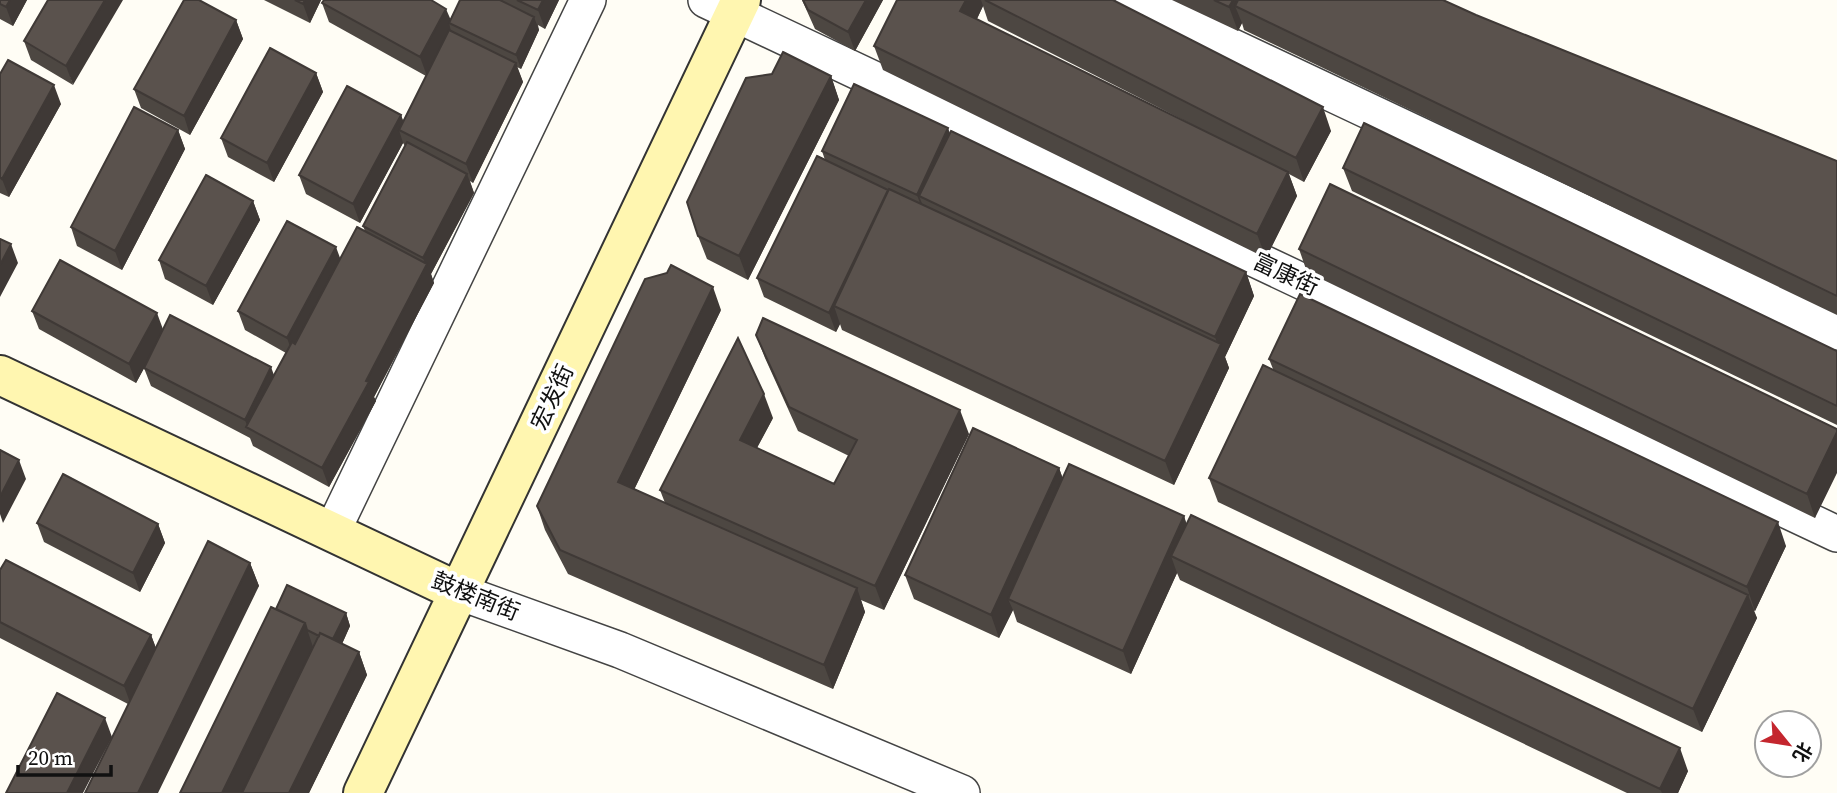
<svg xmlns="http://www.w3.org/2000/svg" width="1837" height="793" font-family="'Source Serif 4','Noto Sans SC',serif">
<rect width="100%" height="100%" fill="#fffdf5"/>
<g fill="none" stroke-linecap="round" stroke-linejoin="round">
<defs>
<path id="street" d="M706 0 1837 534
M1133 0 1837 332
M332 532 588 0
M459 592 620 650 962 793"/>
<path id="secondary" d="M0 375 459 592
M363 793 741 0"/>
</defs>
<use href="#street" stroke="#444" stroke-width="38"/>
<use href="#secondary" stroke="#333" stroke-width="42"/>
<use href="#street" stroke="#fff" stroke-width="35"/>
<use href="#secondary" stroke="#fff6b0" stroke-width="38"/>
</g>
<path fill="#4d4742" fill-rule="evenodd" d="M0 0H27L13 26 0 19Z
M48 0 73 85 31 60 24 41Z
M264 0H321L310 23Z
M460 0H559L545 29 538 25 539 30 521 69 517 67 523 82 473 183 470 181 474 193 431 274 434 283 374 397 376 401 329 487 253 446 250 438 151 386 144 368 136 383 39 329 32 311 163 329 274 375 286 353 245 330 238 311 340 259 365 231 363 226 405 146 403 143 360 223 306 194 299 175 401 115 403 121 426 76 329 22 322 3 450 20Z
M802 0H883L855 51 815 29Z
M897 0H1113L1331 131 1304 182 1289 174 1297 196 1266 258 883 70 874 46ZM983 6 988 21 1209 133 977 19Z
M1172 0H1443L1476 15 1837 161V315L1244 30 1242 23 1238 31Z
M236 20 243 39 190 135 141 108 134 89Z
M316 73 323 92 274 182 228 157 221 138Z
M0 74 61 104 9 197 0 193Z
M831 76 839 100 748 280 707 259 698 236Z
M178 130 185 149 122 270 77 246 71 227Z
M950 133 1246 272 1254 296 1225 357 1229 368 1174 485 842 330 840 324 836 332 764 297 757 278 825 160 822 151Z
M1343 168 1837 351V425L1352 191Z
M253 201 260 220 213 305 165 279 159 260Z
M1299 249 1837 429 1815 518 1307 272Z
M721 310 634 490 665 503 660 490 773 418 757 448 834 484 849 456 798 431 765 358 756 335 969 434 884 610 861 600 865 612 833 689 568 574 545 530 537 506Z
M1269 359 1786 546 1755 611 1753 610 1757 618 1702 732 1218 502 1209 478 1273 369Z
M1059 468 1063 479 1184 516 1186 524 1688 771 1678 793H1627L1180 580 1177 573 1131 674 1017 622 1013 610 999 638 914 599 905 575Z
M37 523 158 524 165 543 140 592 44 542Z
M250 563 259 586 128 704 0 638V570L151 635 156 648Z
M276 609 346 613 350 626 342 644 359 652 367 675 309 793Z"/>
<path fill="#3f3936" d="M10 0H27L13 26 6 7Z
M105 0H123L73 85 66 66Z
M305 0H321L310 23 303 4Z
M543 0H559L545 29 538 10Z
M866 0H883L855 51 848 32Z
M966 0H981L983 6 969 35 960 11Z
M1233 0H1251L1235 6 1242 23 1238 31 1229 7Z
M446 9 453 25 449 23 451 31 427 76 420 57Z
M534 17 539 30 521 69 516 55Z
M236 20 243 39 190 135 184 116Z
M516 63 523 82 473 183 466 164Z
M316 73 323 92 274 182 267 163Z
M831 76 839 100 748 280 739 256Z
M54 85 61 104 9 197 2 179Z
M1323 107 1331 131 1304 182 1296 158Z
M401 115 408 134 399 130 403 143 360 223 353 204Z
M948 128 955 147 919 196 925 211 924 214 917 195Z
M178 130 185 149 122 270 115 251Z
M1288 172 1297 196 1266 258 1257 234Z
M467 174 474 193 431 274 434 283 374 397 376 401 329 487 322 468 366 381 426 267 423 258Z
M889 191 834 306 840 324 836 332 829 313Z
M253 201 260 220 213 305 206 286Z
M11 244 18 263 0 297V265Z
M336 247 343 266 294 357 287 338Z
M1246 272 1254 296 1225 357 1229 368 1174 485 1165 461 1219 348 1215 337Z
M713 287 721 310 626 506 618 482Z
M157 313 164 332 136 383 129 364Z
M271 367 278 386 248 428 245 420Z
M764 394 773 418 748 464 740 440Z
M960 410 969 434 884 610 875 586Z
M1837 432V473L1815 518 1807 494Z
M19 460 26 479 3 523 0 514V497Z
M1059 468 1067 491 1008 599 1013 610 999 638 991 615Z
M1184 516 1192 540 1171 556 1177 573 1131 674 1123 651Z
M1778 522 1786 546 1755 611 1747 587Z
M158 524 165 543 140 592 133 573Z
M250 563 259 586 158 793H138Z
M857 588 865 612 833 689 824 665Z
M1748 595 1757 618 1702 732 1693 709Z
M346 613 350 626 337 655 332 642Z
M305 623 313 647 242 793H222Z
M151 635 158 654 131 705 124 686Z
M359 652 367 675 309 793H289Z
M105 718 112 737 83 793H67Z
M1680 748 1688 771 1678 793H1662L1660 789Z"/>
<path fill="#5a524d" stroke="#3f3936" stroke-width="2" d="M0 0H10L6 7 0 4Z
M48 0H105L66 66 24 41Z
M184 0H199L236 20 184 116 134 89Z
M295 0H305L303 4Z
M324 0H431L446 9 420 57 322 3Z
M460 0H500L534 17 516 55 449 23Z
M517 0H543L538 10Z
M803 0H866L848 32 808 10Z
M897 0H966L960 11 1288 172 1257 234 874 46Z
M985 0H1113L1323 107 1296 158Z
M1214 0H1233L1229 7Z
M1238 0H1443L1476 15 1837 161V296L1235 6Z
M449 30 516 63 466 164 399 130Z
M270 48 316 73 267 163 221 138Z
M783 52 831 76 739 256 698 236 687 202 746 78 772 74Z
M8 60 54 85 2 179 0 177V74Z
M854 84 948 128 917 195 822 151Z
M347 86 401 115 353 204 299 175Z
M134 107 178 130 115 251 71 227Z
M1364 123 1837 351V406L1343 168Z
M951 131 1246 272 1215 337 919 196Z
M407 142 467 174 423 258 363 226Z
M817 156 888 190 829 313 757 278Z
M206 175 253 201 206 286 159 260Z
M1330 184 1837 429V432L1807 494 1299 249Z
M889 189 1221 344 1165 461 834 306Z
M287 221 336 247 287 338 238 311Z
M357 227 427 264 366 381 369 382 322 468 246 427 292 342 295 344Z
M0 239 11 244 0 265Z
M60 260 157 313 129 364 32 311Z
M671 265 713 287 618 482 857 588 824 665 560 550 537 506 645 279 667 273Z
M1300 294 1778 522 1747 587 1269 359Z
M170 315 271 367 245 420 144 368Z
M763 318 960 410 875 586 660 490 738 338 764 394 740 440 834 484 857 440 789 407 756 335Z
M1263 365 1748 595 1693 709 1209 478Z
M973 428 1059 468 991 615 905 575Z
M0 450 19 460 0 497Z
M1069 464 1184 516 1123 651 1008 599Z
M63 474 158 524 133 573 37 523Z
M1191 515 1680 748 1660 789 1171 556Z
M208 541 250 563 138 793H85Z
M6 560 151 635 124 686 0 622V570Z
M287 585 346 613 333 639 320 633 319 636 307 630 305 623 276 609Z
M271 607 305 623 222 793H180Z
M320 633 359 652 289 793H242Z
M57 693 105 718 67 793H6Z"/>
<g text-anchor="middle" stroke-width="7" stroke-linejoin="round" paint-order="stroke">
<g font-size="23" fill="#111" stroke="#fff">
<text transform="translate(1286 274) rotate(25)" y="8">富康街</text>
<text transform="translate(552 397) rotate(-65)" y="8">宏发街</text>
<text transform="translate(476 596) rotate(22)" y="8">鼓楼南街</text>
</g>
</g>
<g transform="translate(1788 744) rotate(120)"><circle r="33" fill="#ffffff" stroke="#a0a0a0" stroke-width="2"/>
<path d="M0-5L12 26L0 18L-12 26Z" fill="#c4262e"/>
<text y="-10" font-size="19" font-weight="bold" text-anchor="middle" fill="#111111">北</text>
</g>
<path d="M18 765v10h93v-10" fill="none" stroke="#111111" stroke-width="3.5"/>
<text x="28" y="765" font-size="21" fill="#111111" stroke="#ffffff" stroke-width="5" paint-order="stroke">20 m</text>
</svg>
